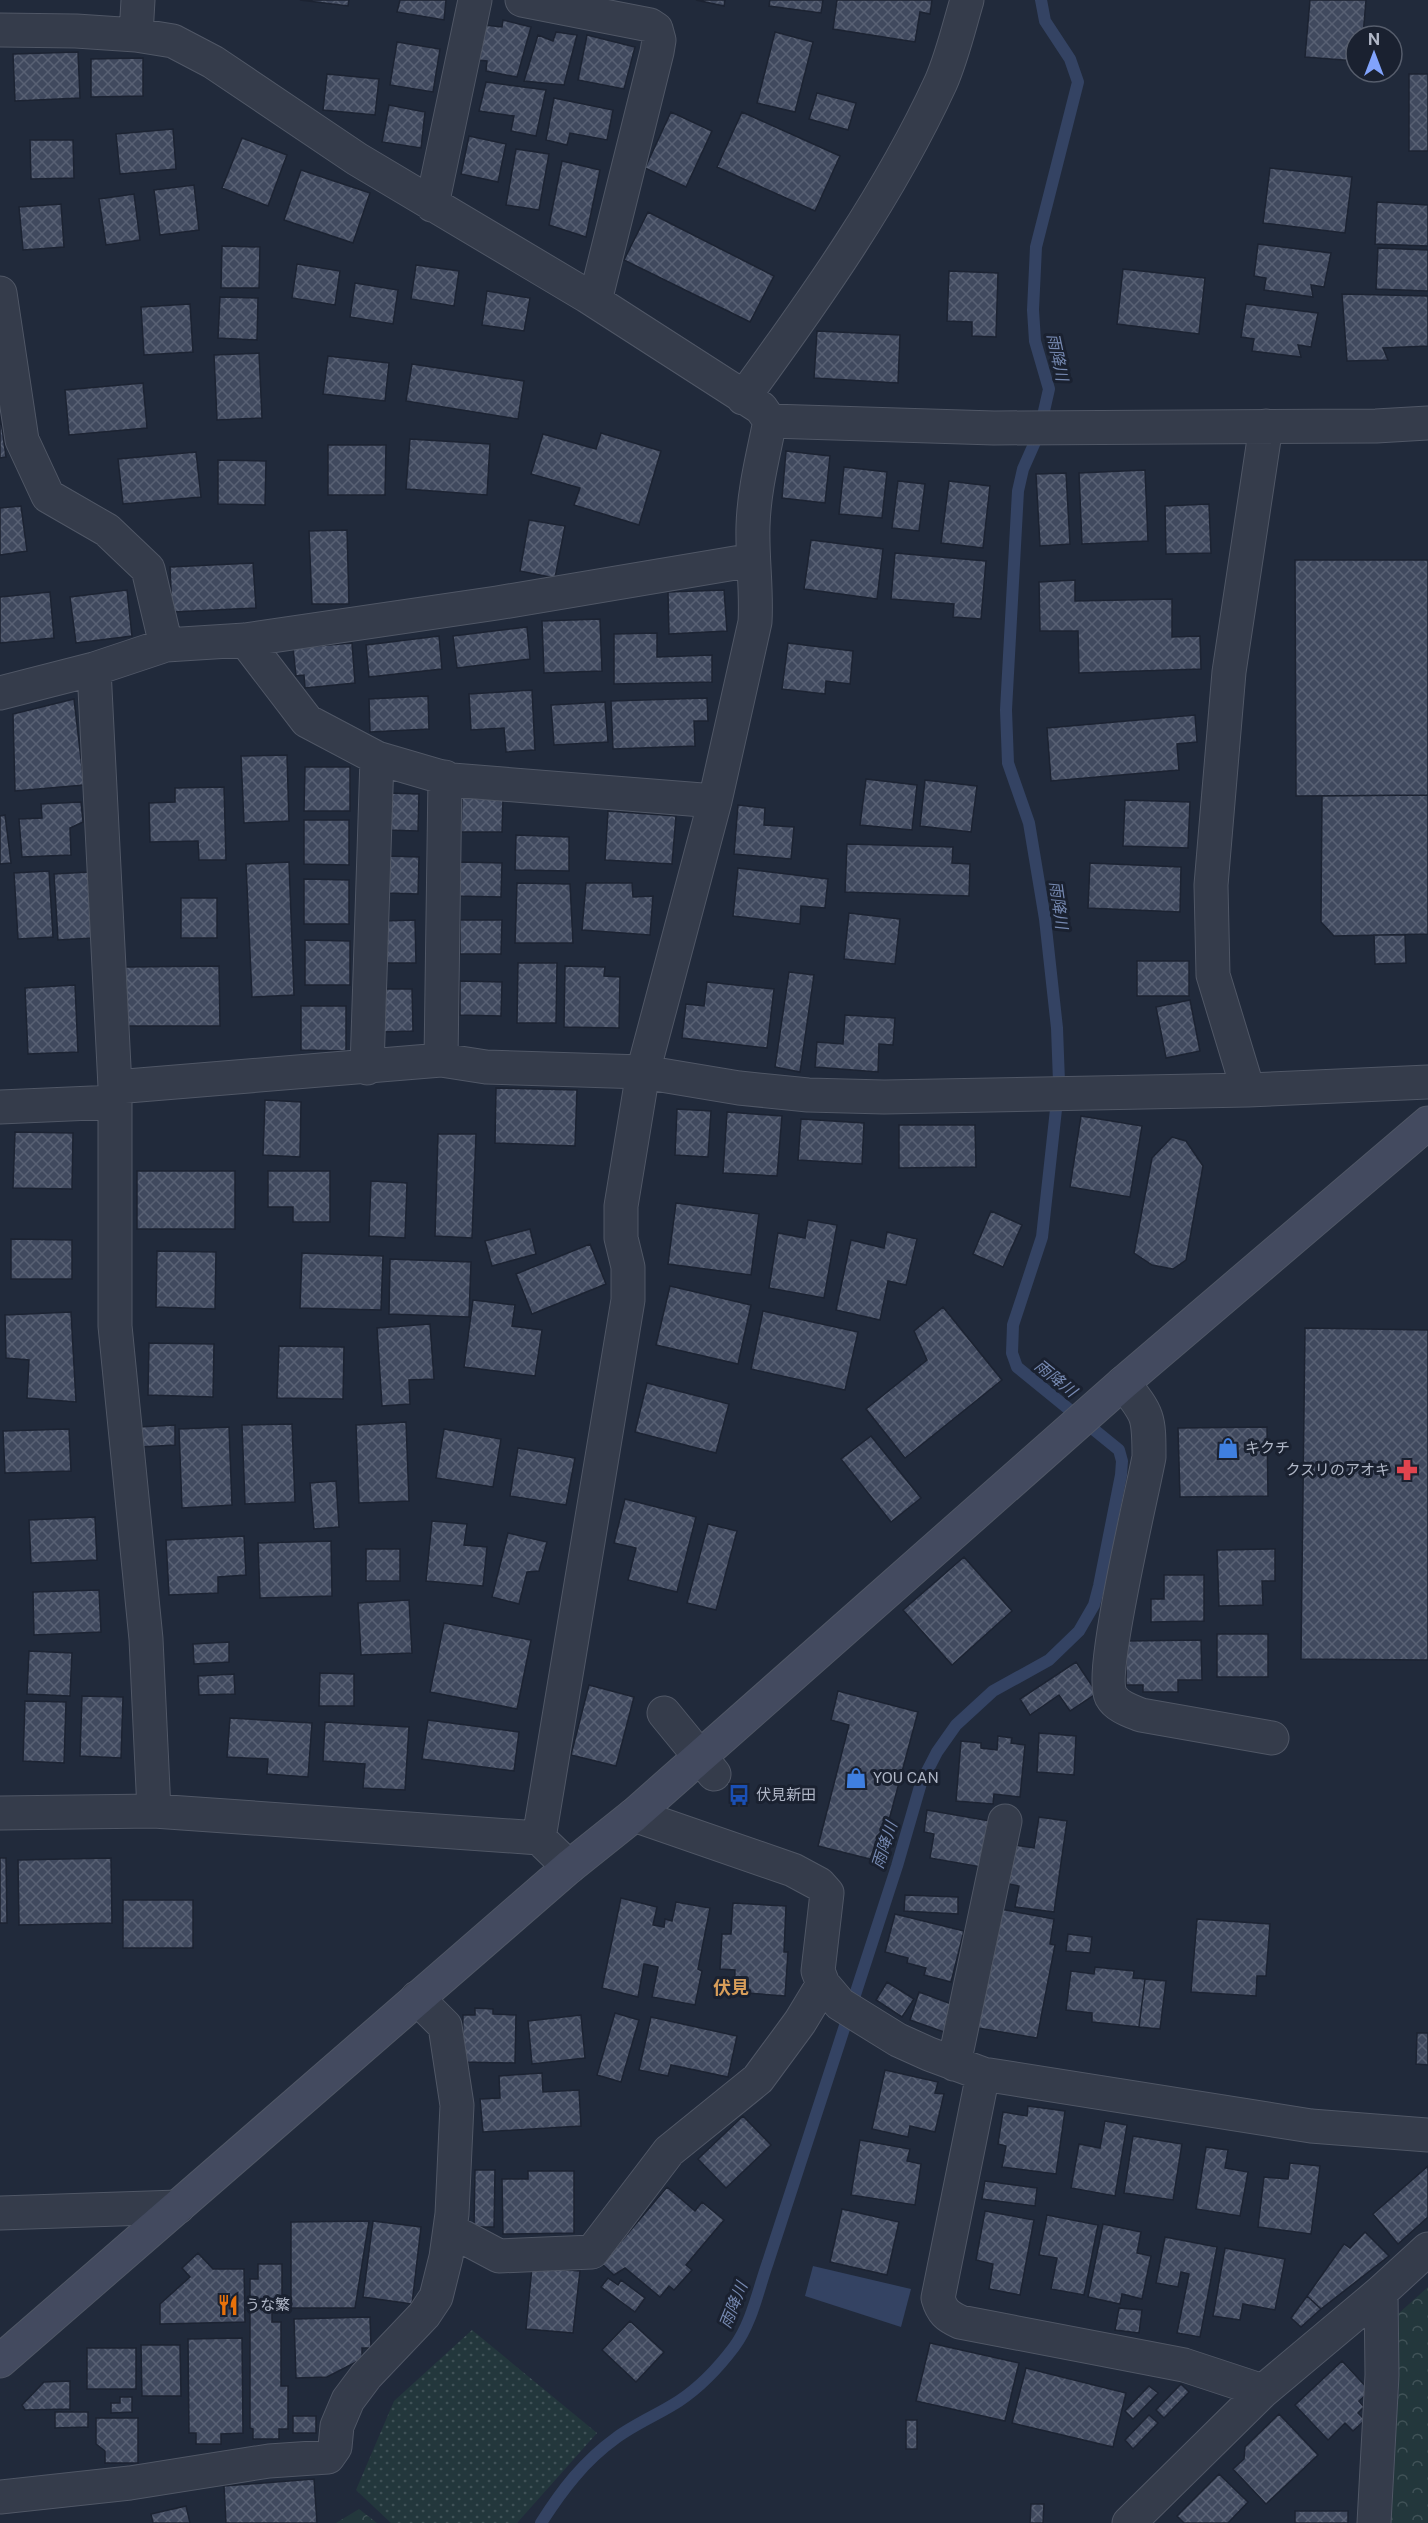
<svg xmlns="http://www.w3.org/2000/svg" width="1428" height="2523" font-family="'Public Sans','Noto Sans JP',sans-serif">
<defs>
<pattern id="grass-dots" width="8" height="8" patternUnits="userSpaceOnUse" patternTransform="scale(1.5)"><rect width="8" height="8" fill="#23373c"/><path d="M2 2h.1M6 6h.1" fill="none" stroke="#405257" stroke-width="1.8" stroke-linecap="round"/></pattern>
<pattern id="forest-crowns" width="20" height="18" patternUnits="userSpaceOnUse" patternTransform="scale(1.5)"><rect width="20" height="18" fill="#23373c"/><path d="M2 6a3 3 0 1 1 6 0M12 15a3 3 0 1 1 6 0" fill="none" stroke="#405257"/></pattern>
<pattern id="building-cross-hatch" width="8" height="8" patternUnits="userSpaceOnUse" patternTransform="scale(1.5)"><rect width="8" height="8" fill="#40495e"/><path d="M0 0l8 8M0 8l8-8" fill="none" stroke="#596174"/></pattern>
</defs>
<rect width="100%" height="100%" fill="#212a3b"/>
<path fill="url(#grass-dots)" d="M472 2330 597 2433 517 2523H391L356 2490 394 2401Z"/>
<path fill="url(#forest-crowns)" d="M1428 2287V2523H1385L1399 2391V2313Z
M359 2509 377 2523H336Z"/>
<path fill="#344363" d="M813 2266 911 2289 901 2327 805 2296Z"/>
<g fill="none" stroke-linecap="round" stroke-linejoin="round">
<path stroke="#344363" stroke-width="12" d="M541 2523C562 2490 584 2461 616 2438 635 2424 659 2414 679 2401 700 2387 719 2367 734 2347 752 2323 758 2290 768 2262L897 1866 921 1783 937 1752 956 1725 993 1691 1049 1660 1079 1631 1094 1605 1099 1586 1121 1475 1122 1461 1119 1450 1017 1367 1012 1353 1013 1325 1042 1237 1059 1082 1057 1028 1045 919 1029 823 1008 763 1006 710 1018 491 1023 469 1039 433 1049 389 1035 341 1033 310 1036 247 1078 82 1070 59 1045 21 1041 0"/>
</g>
<path fill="url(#building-cross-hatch)" stroke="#1c2332" stroke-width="1.5" d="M300 0H349L348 6Z
M400 0H446L444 20 397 12Z
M696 0H725L724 6Z
M770 0H823L821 13 769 6Z
M837 0H932L930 14 920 12 915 42 833 29Z
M1310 0H1366L1363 36H1356V61L1305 57Z
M503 20 531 27 517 77 486 71 487 61 477 60 484 25 502 27Z
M556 32 577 35 564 85 524 81 538 35 553 41Z
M775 32 813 42 795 112 757 103Z
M587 35 635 47 624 89 578 80Z
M397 42 440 49 433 92 390 85Z
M78 52 80 98 15 101 13 54Z
M143 58V96L91 97V59Z
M327 74 379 79 375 115 323 110Z
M1409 74H1428V151H1409Z
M486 82 546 90 536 136 511 131 514 116 479 111Z
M817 93 856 103 848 130 809 119Z
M554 98 613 110 607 140 570 133 567 145 546 140Z
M389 105 425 112 421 148 382 142Z
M671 112 712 131 686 187 645 168Z
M742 112 840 156 815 211 717 167Z
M173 129 176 169 120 174 116 134Z
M469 136 506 144 498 182 461 174Z
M242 138 287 155 268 206 222 188Z
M30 140H73L74 178 31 179Z
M516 149 549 154 539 210 506 205Z
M562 161 600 170 586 237 549 225Z
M1270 168 1352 177 1345 233 1263 223Z
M301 170 370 193 353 243 284 220Z
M194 185 199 230 160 235 154 190Z
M134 194 140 240 106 245 99 199Z
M1377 202 1428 205V246L1375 244Z
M61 204 64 247 23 250 19 207Z
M648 212 774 276 750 322 624 260Z
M1258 244 1331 253 1324 287 1311 285 1313 297 1264 290 1266 278 1254 276Z
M222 246 260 247 259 288H221Z
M1378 248 1428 250V291L1376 289Z
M297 264 340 271 335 305 292 298Z
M416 265 459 271 454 306 411 299Z
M1123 269 1205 278 1199 334 1117 324Z
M949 271 998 273 996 337 972 336V322L947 321Z
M355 283 398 290 393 324 350 317Z
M487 291 530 298 524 331 482 325Z
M1342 294 1428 296V346L1383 348 1388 360 1347 361Z
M220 297 258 298 257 340 218 338Z
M190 304 193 352 144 355 141 307Z
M1246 304 1318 313 1311 347 1298 345 1301 357 1252 351 1254 339 1241 337Z
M817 331 900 335 898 383 814 378Z
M259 353 262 418 217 420 214 355Z
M328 356 389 363 385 401 323 394Z
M412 364 524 381 518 419 406 401Z
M143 383 147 428 69 435 65 390Z
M0 413 6 457 0 458Z
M601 433 661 451 639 525 574 505 580 488 531 474 543 434 596 449Z
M410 439 490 444 487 495 406 489Z
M328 445H386L385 495H328Z
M786 451 830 456 825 503 782 498Z
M196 452 201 497 123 504 118 459Z
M218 460 266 461 265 505 218 504Z
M844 467 887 472 882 518 839 514Z
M1145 470 1148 541 1082 544 1079 473Z
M1066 473 1070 544 1040 546 1036 474Z
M898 481 925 484 919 531 892 528Z
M949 481 990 486 983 548 941 543Z
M1209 504 1211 553 1166 554 1165 506Z
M21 506 27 551 0 555V508Z
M529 520 565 526 555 578 520 571Z
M347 530 349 604H312L309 531Z
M811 540 883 549 877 599 804 589Z
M895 553 986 561 981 619 953 617 954 604 891 599Z
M1295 560H1428V795L1296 796Z
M253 563 256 608 172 612 170 567Z
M1075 580V601L1172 599V637L1200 636 1201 669 1079 673 1078 631H1040L1039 582Z
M127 590 132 636 76 643 70 597Z
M724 590 727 631 669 634 668 592Z
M50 592 54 638 0 643V597Z
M600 619 602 671 544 673 542 621Z
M527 627 530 659 457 668 453 636Z
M657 633V657L712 655V682L614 684V634Z
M439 636 442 669 369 677 366 645Z
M352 643 355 683 305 688 304 675 296 676 293 648Z
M788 643 853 651 850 684 826 681 825 694 782 689Z
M532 690 535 750 506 752 504 728 471 730 469 694Z
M428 696 429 729 370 732 369 699Z
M707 698 708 721H694L695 746 613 749 611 701Z
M74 699 84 785 15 791 13 714Z
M605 702 608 742 554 745 551 705Z
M1195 715 1197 742 1177 744 1179 770 1051 781 1047 728Z
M287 755 289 821 244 823 241 756Z
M305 767H350V811H304Z
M866 779 917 785 912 830 860 825Z
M925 780 977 786 971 832 920 826Z
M224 787 226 860H199L198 841 150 842 149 803 175 802V788Z
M387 793 419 794 418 831 386 830Z
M1428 795V934L1334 936 1321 922 1322 796Z
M462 797 503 798 502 832H461Z
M1125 800 1190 802 1188 848 1123 846Z
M81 802 83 822 70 828 71 855 22 857 19 819 42 818 41 804Z
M738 805 765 808 764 825 794 827 791 859 734 854Z
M608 811 676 816 672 864 605 860Z
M5 815 11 863 0 864V816Z
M304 820H349V865L304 864Z
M516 835 569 837V871L515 870Z
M847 844 953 847 952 863 970 864 969 896 845 892Z
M387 856 419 857 418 894 386 893Z
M289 862 294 995 252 997 246 864Z
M460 862 502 863 501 897 460 896Z
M1090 863 1181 867 1180 912 1088 908Z
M738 868 828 879 825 908 801 906 800 924 733 916Z
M49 871 53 937 18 939 14 873Z
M89 872 93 938 58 940 54 874Z
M304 879 349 880V924H304Z
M517 883 570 884 573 943H515Z
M586 883H632L633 897 653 896 650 935 582 930Z
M181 898H217V938H181Z
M849 913 900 919 895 964 844 959Z
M415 920 416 963H383V921Z
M460 920H502L501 954H460Z
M1374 935H1405L1406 963 1375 964Z
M305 940 350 941V985H305Z
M1137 961H1189V996H1137Z
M518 963H557L556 1023H517Z
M219 966 220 1026H125V967Z
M565 966 605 967 604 976 620 977 619 1028 564 1027Z
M789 972 814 975 800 1072 775 1067Z
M460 981 502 982 501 1016 460 1015Z
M707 982 774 989 767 1048 682 1038 686 1004 704 1006Z
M75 985 78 1052 28 1054 25 988Z
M379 989H412L413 1031 381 1032Z
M1190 1000 1200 1051 1166 1058 1156 1007Z
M301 1006H346V1051L301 1050Z
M845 1015 895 1018 893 1045 879 1044 878 1072 815 1067 817 1042 843 1044Z
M496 1088 577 1090 575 1146 495 1143Z
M265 1100 301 1102 300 1157 263 1155Z
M677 1109 711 1111 708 1157 675 1155Z
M727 1112 782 1116 777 1176 723 1173Z
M1081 1116 1142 1126 1130 1197 1070 1187Z
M801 1119 864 1123 862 1164 798 1160Z
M899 1125H975L976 1167 899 1168Z
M15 1132 73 1133 72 1189 13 1188Z
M438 1134H476L472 1238 435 1236Z
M1172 1137 1186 1141 1203 1166 1186 1260 1173 1269 1152 1265 1134 1253 1152 1158Z
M137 1171H235V1229H137Z
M268 1171H330V1222H293V1207H268Z
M371 1181 407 1183 405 1238 369 1236Z
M676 1203 759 1214 751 1275 668 1264Z
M991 1211 1022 1225 1003 1267 973 1254Z
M808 1220 837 1225 824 1298 769 1288 778 1233 805 1238Z
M530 1229 536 1254 492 1266 485 1241Z
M887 1232 917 1239 906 1285 888 1281 880 1320 836 1310 851 1240 884 1248Z
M11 1239 72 1240V1279H11Z
M590 1244 606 1284 532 1314 516 1274Z
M157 1251 216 1252 215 1309 156 1307Z
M302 1253 383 1256 381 1310 300 1308Z
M390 1259 471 1262 469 1317 389 1314Z
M670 1286 751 1305 738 1364 656 1345Z
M473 1300 515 1305 512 1326 542 1330 535 1376 464 1367Z
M943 1307 1002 1380 905 1458 866 1409 927 1360 914 1331Z
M763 1311 858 1332 845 1390 751 1369Z
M71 1312 76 1402 27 1398 29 1360 6 1358 5 1315Z
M430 1324 434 1379 409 1380 410 1404 382 1406 377 1328Z
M1305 1328 1428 1330V1660L1301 1659Z
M149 1343 214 1344 213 1397 148 1395Z
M279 1346 344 1347 343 1399 277 1398Z
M647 1383 729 1404 716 1453 635 1432Z
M406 1422 409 1501 359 1503 356 1425Z
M292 1424 295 1502 245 1504 242 1425Z
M175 1425V1445L140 1447 139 1427Z
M229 1427 232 1505 182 1508 179 1429Z
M1267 1427 1268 1496 1180 1497 1178 1428Z
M69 1429 71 1471 5 1473 3 1431Z
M444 1429 501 1439 493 1487 436 1478Z
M871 1436 921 1498 891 1522 841 1459Z
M518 1448 575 1458 566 1505 510 1496Z
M336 1481 339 1527 314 1529 310 1483Z
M625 1499 696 1517 677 1592 628 1580 636 1548 614 1543Z
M95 1517 97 1560 31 1563 29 1520Z
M432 1521 467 1524 464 1545 487 1547 483 1586 426 1581Z
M708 1524 737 1531 716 1610 687 1603Z
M508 1533 547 1542 539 1571 527 1572 519 1604 492 1597Z
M244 1536 246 1575 218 1577V1593L169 1595 166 1540Z
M331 1541 332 1596 260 1598 258 1543Z
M366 1549H400V1581H366Z
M1275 1549V1581H1262L1263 1605 1219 1606 1217 1550Z
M964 1557 1012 1611 952 1665 903 1610Z
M1164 1575H1204V1621L1151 1622V1599H1164Z
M99 1590 101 1632 34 1635 33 1592Z
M409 1600 412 1653 361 1655 358 1603Z
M444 1623 531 1640 517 1709 430 1692Z
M1217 1634H1268V1677H1217Z
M1201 1640 1202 1680H1178V1692H1143V1685H1126V1641Z
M229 1642V1662L194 1664 193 1644Z
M29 1651 72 1653 70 1696 27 1694Z
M1076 1662 1097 1693 1070 1711 1059 1695 1030 1715 1020 1699Z
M320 1673 354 1674V1706H319Z
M234 1674 235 1694 199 1695 198 1676Z
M589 1685 634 1697 616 1766 571 1755Z
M838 1691 918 1712 878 1861 818 1846 849 1725 831 1720Z
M82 1696 123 1697 121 1758 80 1756Z
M25 1701 66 1702 64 1763 23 1761Z
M230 1718 312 1723 308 1777 267 1774 268 1759 227 1757Z
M428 1720 519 1732 514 1771 422 1759Z
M325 1722 409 1727 405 1790 363 1788 365 1764 323 1761Z
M1039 1733 1076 1736 1074 1775 1037 1772Z
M998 1736 1012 1738 1011 1743 1025 1745 1020 1797 994 1794 993 1804 956 1801 961 1741 981 1743V1748L997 1750Z
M927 1810 990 1821 981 1867 930 1858 934 1834 924 1832Z
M1039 1817 1067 1821 1054 1912 1015 1907 1019 1886 1009 1884 1015 1845 1034 1848Z
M0 1858H6L7 1923H0Z
M111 1858 112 1923 19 1925 18 1860Z
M905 1895 958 1897V1914L904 1911Z
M621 1898 657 1907 653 1925 664 1927 665 1919 672 1921 676 1902 710 1908 698 1969 702 1971 695 2005 652 1997 658 1967 644 1964 638 1997 602 1988Z
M123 1900H193V1948H123Z
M733 1903 786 1906 784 1952H788L785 1996 734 1992 735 1970 720 1969 722 1934H731Z
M1000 1909 1054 1919 1050 1944 1055 1945 1037 2038 978 2028Z
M895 1914 964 1931 951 1982 924 1975 926 1968 907 1963 908 1958 885 1952Z
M1197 1919 1270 1924 1266 1976H1257L1256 1996 1191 1992Z
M1068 1934 1092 1937 1090 1953 1066 1951Z
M1095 1967 1134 1971 1133 1978 1145 1979 1139 2027 1092 2022V2013L1066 2010 1071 1971 1094 1974Z
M1145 1979 1166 1981 1160 2029 1139 2027Z
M887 1982 914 1999 902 2017 876 2000Z
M919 1992 954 2005 944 2032 910 2020Z
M475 2008 493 2009V2014L516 2015 515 2063 462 2062 463 2015H475Z
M615 2013 639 2020 621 2082 597 2075Z
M581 2015 585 2058 532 2064 528 2021Z
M651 2017 737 2036 728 2077 671 2065 668 2076 639 2070Z
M1417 2033H1428V2065L1416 2064Z
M885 2070 938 2082 935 2093 944 2094 935 2132 910 2126 908 2137 872 2129Z
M542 2073 543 2092 579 2090 581 2126 483 2132 480 2099 500 2098 499 2076Z
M1028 2106 1065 2111 1056 2174 1002 2167 1006 2146 998 2144 1003 2112 1027 2116Z
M743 2116 771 2145 726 2188 698 2159Z
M1105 2121 1127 2125 1115 2196 1071 2188 1079 2144 1100 2148Z
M1133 2136 1182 2144 1173 2200 1124 2193Z
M860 2140 910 2149 907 2161 921 2164 915 2205 851 2195Z
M1206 2147 1228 2150 1225 2168 1248 2172 1240 2216 1196 2209Z
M1290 2163 1320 2166 1311 2234 1258 2227 1264 2177 1288 2179Z
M1428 2166V2217L1398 2244 1373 2214Z
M475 2170H495L494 2227H474Z
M528 2171H574V2233L503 2234 502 2179H528Z
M985 2181 1037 2188 1035 2206 982 2199Z
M667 2187 695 2211 702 2202 724 2220 686 2265 692 2270 674 2290 669 2286 660 2297 625 2268 614 2275 602 2264Z
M842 2209 899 2222 887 2275 830 2262Z
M985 2211 1034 2220 1020 2295 989 2289 993 2264 976 2260Z
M1047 2215 1098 2225 1084 2295 1051 2289 1057 2258 1039 2255Z
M369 2221 355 2308H291V2222Z
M373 2221 421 2227 412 2304 363 2297Z
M1103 2224 1141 2232 1137 2253 1151 2256 1142 2299 1122 2294 1120 2304 1088 2297Z
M1365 2232 1389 2256 1321 2309 1307 2296 1344 2244 1350 2248Z
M1165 2237 1217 2247 1200 2337 1177 2333 1189 2274 1181 2272 1178 2287 1156 2283Z
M1225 2248 1285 2259 1275 2310 1243 2304 1240 2320 1213 2316Z
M198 2253 213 2269H244L245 2322 160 2324V2304L190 2277 182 2268Z
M258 2264H282V2312L272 2313V2322H281V2386H288V2429H279V2439H253V2429L250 2428V2279H258Z
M532 2267 580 2271 573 2333 526 2329Z
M608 2278 618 2285 621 2280 645 2298 635 2312 601 2287Z
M1307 2296 1321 2309 1301 2327 1291 2318Z
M1119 2308 1142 2310 1139 2333 1115 2330Z
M370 2317 371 2348H362V2359L327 2377 296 2378 294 2319Z
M630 2321 664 2352 636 2382 602 2350Z
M242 2338 243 2433 221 2434V2444H196V2433H189L188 2339Z
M930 2343 1019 2363 1005 2421 916 2401Z
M141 2345H180L181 2396H142Z
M87 2348H136V2389H87Z
M1342 2361 1370 2391 1359 2401 1364 2407 1358 2413 1365 2420 1353 2431 1345 2423 1328 2440 1295 2405Z
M1026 2368 1126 2393 1113 2447 1012 2423Z
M70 2381V2409L25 2410 22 2405 44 2382Z
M1181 2384 1189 2392 1164 2418 1156 2410Z
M1149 2386 1158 2393 1133 2419 1125 2411Z
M120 2397H132V2412L111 2413V2403H120Z
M55 2412H88V2427L55 2428Z
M1279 2414 1318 2455 1266 2504 1233 2469 1244 2459 1245 2447Z
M1149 2415 1158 2423 1133 2449 1125 2440Z
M293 2416H316V2433H293Z
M96 2418H138V2463H105V2451L96 2444Z
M906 2420H917V2449H906Z
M1219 2474 1248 2502 1228 2523H1184L1177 2516Z
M314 2479 317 2523H226L224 2486Z
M1031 2504H1044L1043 2523H1030Z
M186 2506 190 2523H153L151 2514Z
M1295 2511H1348V2523H1295Z"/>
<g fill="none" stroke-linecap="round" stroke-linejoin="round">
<defs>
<path id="street" d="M522 0 650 25 656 29 659 40 657 52 595 301
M0 30 76 31 136 35 173 41 213 62 357 159 587 296 761 408 770 421C763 456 754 490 753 526 752 558 757 590 755 622L715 801 643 1072 621 1206V1238L628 1267V1300L539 1838
M136 35 138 0
M432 205 475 0
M0 293 22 440 48 496 107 530 148 569 166 645
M743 398C816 298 889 195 941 82 952 57 959 27 967 0
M770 421 994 428 1376 426 1428 423
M245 640 307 721 377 758 452 780 715 801
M94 669 115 1087V1326L146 1639 154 1811
M0 693 94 669 166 645 245 640 497 603 753 560
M441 1060 445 777
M367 1068 377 758
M115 1087 441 1060 486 1067 643 1072 739 1088 808 1095 884 1097 1248 1090 1428 1082
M1248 1090 1213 975 1211 885 1229 672 1266 426
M0 1107 115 1102
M1123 1383C1149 1415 1149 1417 1149 1457 1142 1495 1099 1672 1111 1696 1117 1707 1131 1711 1141 1715L1272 1738
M664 1713 714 1774
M0 1813 154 1811 539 1838 569 1867
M634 1815 793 1870 819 1884 827 1893 818 1971 823 1984 840 2004 898 2040 929 2054 983 2074 1311 2126 1428 2135
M954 2064 1005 1821
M983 2074 938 2298C942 2312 947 2316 960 2322L1184 2365 1263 2391
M0 2213 178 2207
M450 2230 499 2256 592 2252 669 2151 758 2079 800 2022 823 1984
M0 2497 130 2483 269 2461 328 2457 335 2447 337 2426 348 2400 366 2376 424 2315 436 2297 446 2257 452 2214 457 2105 445 2026 417 1998
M1129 2523 1263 2391 1381 2292 1428 2249
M1374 2523 1382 2375 1381 2292"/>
<path id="secondary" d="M0 2361 569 1867 634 1815 1123 1383 1428 1123"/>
</defs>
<use href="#street" stroke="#505766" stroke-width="35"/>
<use href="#secondary" stroke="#505766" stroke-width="35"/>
<use href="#street" stroke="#353c4b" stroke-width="33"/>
<use href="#secondary" stroke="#434a5f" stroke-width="33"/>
</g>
<defs>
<symbol id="shop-bare" viewBox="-9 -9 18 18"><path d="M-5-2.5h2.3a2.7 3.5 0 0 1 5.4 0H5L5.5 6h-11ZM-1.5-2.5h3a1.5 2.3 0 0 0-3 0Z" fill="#3f7fe0" stroke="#1a2130" stroke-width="2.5" paint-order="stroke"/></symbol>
<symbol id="pharmacy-bare" viewBox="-9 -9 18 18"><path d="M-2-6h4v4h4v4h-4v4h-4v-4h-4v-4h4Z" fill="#e0444e" stroke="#1a2130" stroke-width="2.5" paint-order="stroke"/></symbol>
<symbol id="bus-bare" viewBox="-9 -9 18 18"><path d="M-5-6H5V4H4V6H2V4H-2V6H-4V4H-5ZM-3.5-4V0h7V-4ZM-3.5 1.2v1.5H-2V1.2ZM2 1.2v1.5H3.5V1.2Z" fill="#1a4fb4" stroke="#1a2130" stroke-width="2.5" paint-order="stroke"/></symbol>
<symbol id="restaurant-bare" viewBox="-9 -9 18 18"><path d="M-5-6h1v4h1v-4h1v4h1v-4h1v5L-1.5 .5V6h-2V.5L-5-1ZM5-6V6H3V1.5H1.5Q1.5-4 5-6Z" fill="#e8710a" stroke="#1a2130" stroke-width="2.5" paint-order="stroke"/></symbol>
</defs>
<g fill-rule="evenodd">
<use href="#shop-bare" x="1213" y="1433" width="30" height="30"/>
<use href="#pharmacy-bare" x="1392" y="1455" width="30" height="30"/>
<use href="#shop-bare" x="841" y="1763" width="30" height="30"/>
<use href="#bus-bare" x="724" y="1780" width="30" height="30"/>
<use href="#restaurant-bare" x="213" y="2290" width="30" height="30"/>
</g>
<g text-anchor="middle" stroke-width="6" stroke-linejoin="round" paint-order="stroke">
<g font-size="15" fill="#b0b7c7" stroke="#1a2130" text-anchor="start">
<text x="1245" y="1453">キクチ</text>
<text x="1390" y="1475" text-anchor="end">クスリのアオキ</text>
<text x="873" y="1783">YOU CAN</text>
<text x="756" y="1800">伏見新田</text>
<text x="245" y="2310">うな繁</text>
</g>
<g font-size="16" font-style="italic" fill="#7689b1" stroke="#1a2130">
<text transform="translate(1058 357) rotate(78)" y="6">雨降川</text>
<text transform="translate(1059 905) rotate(82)" y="6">雨降川</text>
<text transform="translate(1056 1378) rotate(39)" y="6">雨降川</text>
<text transform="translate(884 1845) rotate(-72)" y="6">雨降川</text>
<text transform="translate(733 2305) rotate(-68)" y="6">雨降川</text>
</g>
<g font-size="18" font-weight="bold" fill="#d89e5a" stroke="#1a2130">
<text x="731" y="1994">伏見</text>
</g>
</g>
<g transform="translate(1374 54)"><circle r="28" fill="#1a2130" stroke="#565d6c" stroke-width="1.5"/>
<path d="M0-4.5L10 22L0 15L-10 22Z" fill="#81a3fc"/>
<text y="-9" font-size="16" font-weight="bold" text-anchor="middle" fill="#b0b7c7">N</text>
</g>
</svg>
